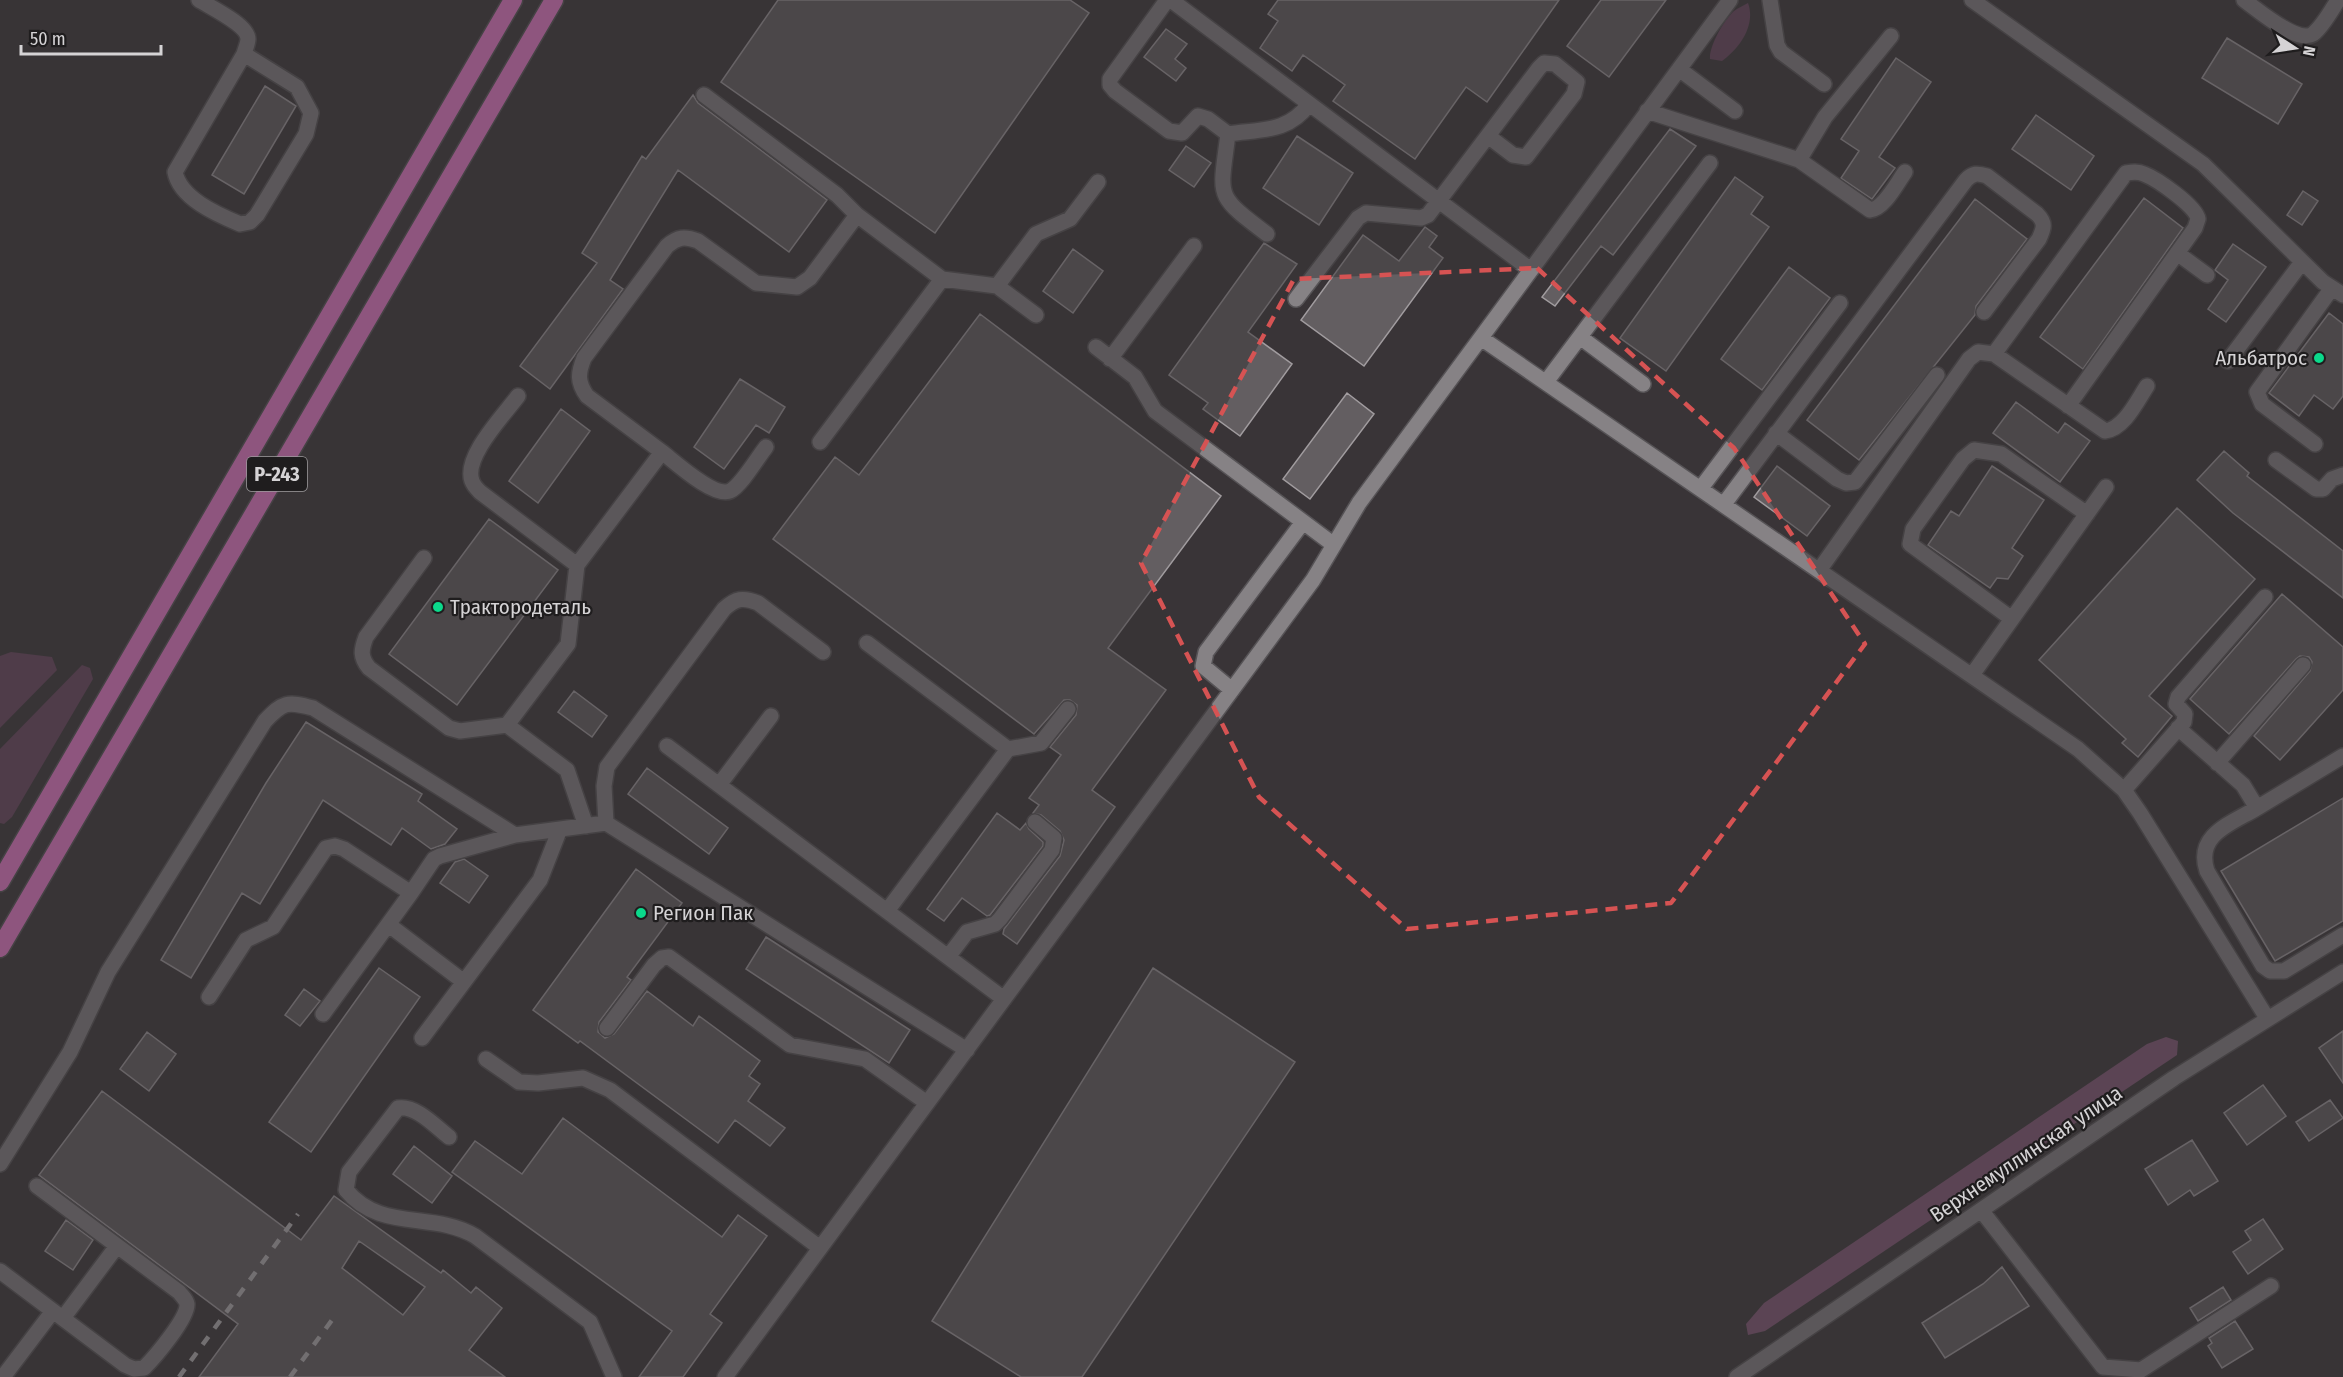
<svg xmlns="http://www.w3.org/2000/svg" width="2343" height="1377" font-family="'Fira Sans Condensed',sans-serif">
<rect width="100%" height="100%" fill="#393437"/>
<path fill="#6a455f" d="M1748 3C1756 25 1740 48 1722 61L1710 59C1709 46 1724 20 1734 11 1738 8 1744 5 1748 3Z
M11 652 52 657 57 670 0 728V656Z
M82 665 90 668 93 679 12 817 4 824 0 823V749Z"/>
<path fill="#855878" d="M2166 1037 2178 1041 2177 1055 1765 1331 1748 1335 1746 1324 1764 1303 2147 1044Z"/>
<path fill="#635e61" stroke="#a19c9f" stroke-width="1.5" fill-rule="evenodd" d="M778 0H1070L1089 13 935 233 721 82Z
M1278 0H1559L1487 102 1466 87 1415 159 1333 101 1345 85 1303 55 1292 71 1260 48 1278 21 1268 14Z
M1601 0H1666L1609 77 1567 46Z
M1166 29 1187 44 1175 59 1186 68 1176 81 1144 57Z
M2227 38 2302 84 2278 124 2202 78Z
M1896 58 1931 82 1879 157 1895 168 1872 199 1841 178 1859 151 1841 139Z
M265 86 296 106 244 194 212 175Z
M693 95 698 103 827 200 789 252 678 170 610 280 623 289 550 389 520 366 597 263 582 253 642 156 646 159Z
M2036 115 2094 156 2071 190 2012 149Z
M1670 129 1696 146 1613 255 1601 246 1555 306 1542 297Z
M1297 136 1353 173 1319 225 1263 188Z
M1186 146 1211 163 1194 187 1169 170Z
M1735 177 1763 197 1751 214 1769 227 1666 371 1620 338Z
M2303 191 2318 201 2302 225 2287 215Z
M2144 198 2183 228 2083 369 2040 337Z
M1975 199 2027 239 1976 306 1975 315 1859 460 1807 420Z
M1425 227 1437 236 1429 247 1443 258 1364 366 1301 320 1363 235 1399 261Z
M1264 243 1297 264 1248 332 1292 364 1240 436 1203 409 1208 403 1169 375Z
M2233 244 2266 267 2226 322 2208 309 2228 280 2215 270Z
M1073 249 1103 271 1073 313 1043 291Z
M1789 267 1830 298 1762 390 1721 359Z
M2329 313 2343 324V396L2333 409 2314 395 2299 416 2269 393Z
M980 314 1221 496 1108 648 1166 690 1092 790 1115 807 1017 944 1003 934 1004 929 1060 856 1064 840 1060 831 1041 815 1033 813 1039 805 1029 798 1061 755 1050 747 1076 715 1077 705 1070 700H1064L1034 734 773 539 835 457 859 475Z
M740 379 785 407 769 433 756 425 724 469 694 447Z
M1347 393 1374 414 1310 499 1283 479Z
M2016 402 2058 433 2065 423 2090 441 2060 482 1993 433Z
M561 409 590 431 538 503 509 481Z
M2224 451 2249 473 2247 476 2343 551V598L2233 513 2197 480Z
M1777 466 1830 506 1807 536 1754 497Z
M1992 466 2044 500 2012 548 2023 556 2008 579 1997 578 1990 588 1928 545 1951 511 1959 516Z
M2177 508 2255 579 2149 696 2172 716 2138 757 2122 743 2126 739 2039 660Z
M489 519 558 570 457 705 389 654Z
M2282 594 2343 647V690L2280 760 2254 736 2310 671 2312 662 2309 657 2300 656 2296 659 2229 734 2190 699Z
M574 691 607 716 592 737 558 712Z
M306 722 422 794 418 801 457 829 445 844 431 849 402 828 391 845 323 800 260 904 242 893 191 978 161 960 266 783Z
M647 768 728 828 709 854 628 794Z
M2343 798V921L2275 961 2221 871Z
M997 813 1020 830 1026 823 1029 829 1043 842V846L990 915 987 916 962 898 944 921 927 909Z
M464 859 488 876 469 903 440 883 455 862Z
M636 869 682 903 627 977 631 980 599 1022 598 1032 605 1038 614 1034 647 991 693 1026 699 1016 760 1061 749 1076 760 1084 748 1101 785 1128 770 1146 735 1120 718 1143 580 1041 578 1043 533 1010Z
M766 937 910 1030 889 1063 746 969Z
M379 968 420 997 311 1152 269 1122Z
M1153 968 1295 1062 1082 1377H1021L932 1321Z
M304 989 320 1001 300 1026 285 1015Z
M2343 1031V1083L2319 1048Z
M147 1032 176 1054 149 1091 120 1069Z
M2263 1085 2286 1116 2247 1145 2224 1113Z
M102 1091 301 1240 334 1196 441 1273 443 1270 471 1293 476 1287 502 1308 469 1350 505 1377H199L238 1324 39 1175ZM359 1241 425 1287 403 1315 342 1268Z
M2330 1100 2343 1118 2309 1141 2296 1122Z
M563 1118 722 1237 738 1215 767 1236 710 1314 722 1323 683 1377H639L672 1331 452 1172 475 1141 522 1174Z
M2192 1140 2218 1181 2194 1196 2190 1190 2168 1205 2145 1169Z
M414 1146 452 1176 432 1203 393 1174Z
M2263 1219 2283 1249 2248 1274 2233 1252 2251 1240 2245 1231Z
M66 1220 93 1240 73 1270 45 1251Z
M2002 1267 2029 1306 1945 1358 1922 1323 1983 1284Z
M2223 1287 2231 1300 2198 1321 2190 1308Z
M2235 1321 2253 1349 2222 1368 2208 1346 2212 1343 2209 1338Z"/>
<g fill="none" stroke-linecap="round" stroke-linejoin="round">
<defs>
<path id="minor" d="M199 0C210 7 248 25 248 39 248 43 245 50 244 54L175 172C180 198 216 214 240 224L250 222 257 215 306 134 311 113 297 87 244 54
M1167 0 1110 79V85L1115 91 1169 131 1182 133 1198 116 1208 119 1228 134C1261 129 1288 133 1309 104
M1171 0 1531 270
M1770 0 1777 45 1781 52 1824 84
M1972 0 2203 164 2323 282 2343 295
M2244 0C2258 10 2297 44 2313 34 2323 26 2331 11 2338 0
M1679 69 1735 111
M704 95 837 195 857 215
M1647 111 1799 160 1825 117 1891 36
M1228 134C1220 198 1214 194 1267 234
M1799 160 1870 210C1884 209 1897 183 1905 172
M2177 253 2207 275
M997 286 1036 234 1070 219 1098 182
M1296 299 1358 218 1366 213 1421 218 1428 215 1539 68 1544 63 1555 64 1577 82 1574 94 1526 157 1513 155 1488 136
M1580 337 1643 384
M1481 338 2078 749 2124 790 2140 813 2267 1018
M1096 347 1135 377 1155 411 1334 545
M1994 354 2126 173C2132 172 2138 171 2144 174 2157 179 2196 206 2198 219L2195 228 2068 406
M1110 359 1194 246
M2228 361 2302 262
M1546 382 1710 163
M518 396C504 415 463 457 472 481 473 484 477 489 480 492L577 565
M1776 433 1837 479 1846 483 1855 482 1937 375
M820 442 942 279
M2315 444 2262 404 2257 392 2332 288
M662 452 587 396C577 382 578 373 584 358L667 246C678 237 684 236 698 241L756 283 797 287 810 278 857 215 942 279 997 286 1036 315
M2276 460 2316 489H2323L2332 479 2343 475
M1701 488 1840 303
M1724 504 1966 180C1973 173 1977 173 1987 176L2037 214C2046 223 2044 228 2039 239L1984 312
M424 558 366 637C361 650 360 657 369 668L449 728 460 731 507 725
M1820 569 1969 359 1978 352 1994 354 2105 431C2124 429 2137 401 2147 386
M2012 619 1910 544 1913 529 1963 459 1974 450 2001 454 2087 514
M867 643 1008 749 887 911
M1972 675 2106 487
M1232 690 1203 666 1206 652 1303 522
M2178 728 2243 785 2257 808 2343 756
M667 746 1004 999
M1008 749 1041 743 1068 709
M2217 763 2303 665
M719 785 771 716
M2124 790 2184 722 2185 714 2176 704 2178 697 2265 597
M2257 808C2230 824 2195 835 2207 871L2263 966 2270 971H2284L2343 935
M606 823 604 786 607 767 724 609C736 598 743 597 758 603L823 652
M586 826 567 770 507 725 568 644 577 565 662 452C675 462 714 498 730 491 741 486 758 457 766 447
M389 925 464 982
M948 957 967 932 995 924 1000 919 1052 850 1054 838 1035 822
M209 997 246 940 273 927 326 848 335 846 344 849 411 893 434 859 440 856 515 835
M323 1014 411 893
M607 1028 654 965 662 958 669 957 790 1045 865 1059 927 1103
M422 1038 540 880 560 829
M486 1059 519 1082 538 1083 583 1078 610 1090 820 1248
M449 1137C435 1126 416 1105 398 1108L349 1172 346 1190C380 1232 432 1211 475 1236L590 1322 614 1377
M0 1164 70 1052 108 972 265 721C283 702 287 701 313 708L515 835 606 823 967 1050
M37 1186 179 1292C182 1296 186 1299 187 1304 188 1318 155 1357 144 1368L134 1369 125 1365 53 1311
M1981 1210 2103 1367 2141 1370 2271 1286
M0 1271 53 1311 3 1377
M63 1318 117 1246
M725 1377 1313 580 1359 503 1730 0
M1737 1377 2174 1078 2343 972"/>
<path id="highway" d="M0 882 513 0
M0 948 554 0"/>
</defs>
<use href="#minor" stroke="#565356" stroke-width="18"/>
<use href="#highway" stroke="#565356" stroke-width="21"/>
<use href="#minor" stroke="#868285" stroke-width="15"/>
<use href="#highway" stroke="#f57dd5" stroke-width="18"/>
<path stroke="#b9b6b8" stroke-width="4.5" stroke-dasharray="10 10" stroke-linecap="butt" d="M179 1377 298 1214
M290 1377 335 1316"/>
</g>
<path d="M0 0H2343V1377H0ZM1537 268 1734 448 1865 644 1671 903 1407 929 1259 797 1141 563 1294 279Z" fill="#393437" fill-opacity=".55" fill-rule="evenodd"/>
<path fill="none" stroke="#d65353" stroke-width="4.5" stroke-dasharray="12 8" stroke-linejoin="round" d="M1537 268 1734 448 1865 644 1671 903 1407 929 1259 797 1141 563 1294 279Z"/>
<g fill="#0bd98b" stroke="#1f1d1e" stroke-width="2">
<circle cx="2319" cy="358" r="6"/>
<circle cx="438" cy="607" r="6"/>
<circle cx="641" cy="913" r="6"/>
</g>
<g text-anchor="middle" stroke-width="4.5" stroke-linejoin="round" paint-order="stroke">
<rect fill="#1f1d1e" stroke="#9e9c9e" stroke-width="1.5" x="247" y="457" width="60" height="34" rx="4.5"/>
<g font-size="20" font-weight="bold" fill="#d5d3d5">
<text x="277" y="481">Р-243</text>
</g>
<g font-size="21" fill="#d5d3d5" stroke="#1f1d1e" text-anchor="start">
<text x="2307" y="365" text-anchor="end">Альбатрос</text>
<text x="450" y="614">Трактородеталь</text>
<text x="653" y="920">Регион Пак</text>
</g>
<g font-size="21" fill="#d5d3d5" stroke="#1f1d1e">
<text transform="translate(2026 1154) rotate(-34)" y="7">Верхнемуллинская улица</text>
</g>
</g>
<g transform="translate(2295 48) rotate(102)" stroke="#1f1d1e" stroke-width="4.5" paint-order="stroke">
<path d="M0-4.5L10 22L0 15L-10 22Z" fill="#d5d3d5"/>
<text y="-9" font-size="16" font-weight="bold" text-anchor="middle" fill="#d5d3d5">N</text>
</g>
<path d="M21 45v9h140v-9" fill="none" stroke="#d5d3d5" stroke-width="3"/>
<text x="30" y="45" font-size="18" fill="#d5d3d5" stroke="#1f1d1e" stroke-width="4.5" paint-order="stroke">50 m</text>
</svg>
